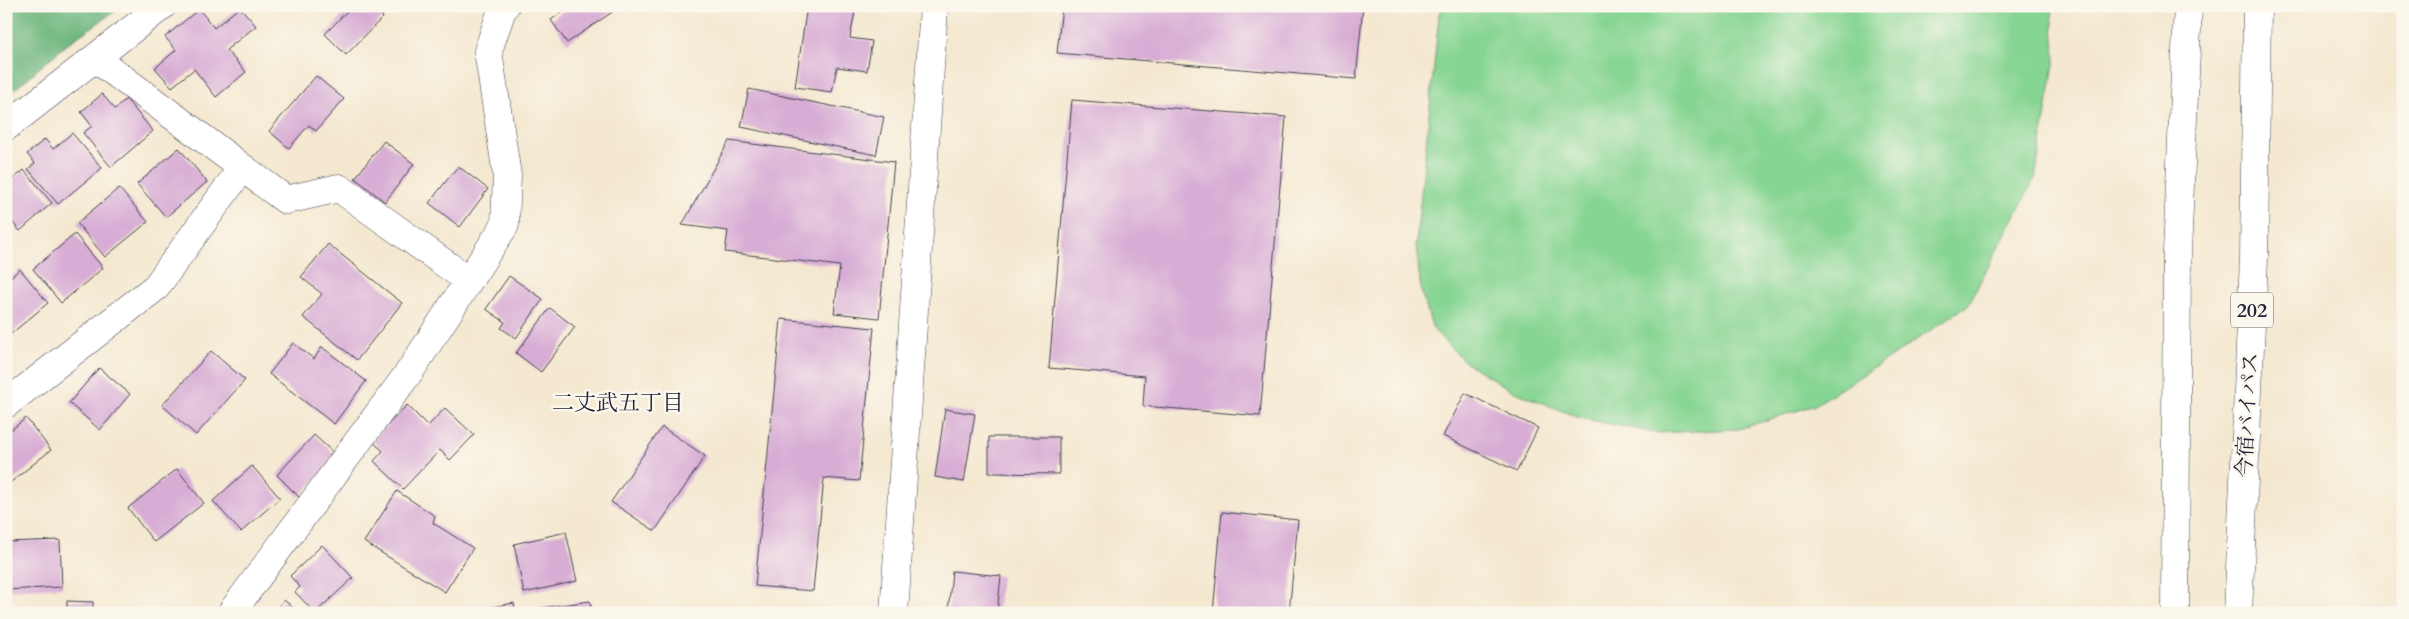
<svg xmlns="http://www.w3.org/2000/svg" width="2409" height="619" font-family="Cardo,'Noto Serif JP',serif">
<rect width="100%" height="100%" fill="#fbf7ec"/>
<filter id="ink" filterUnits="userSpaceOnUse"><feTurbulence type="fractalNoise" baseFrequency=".02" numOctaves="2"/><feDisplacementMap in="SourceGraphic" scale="10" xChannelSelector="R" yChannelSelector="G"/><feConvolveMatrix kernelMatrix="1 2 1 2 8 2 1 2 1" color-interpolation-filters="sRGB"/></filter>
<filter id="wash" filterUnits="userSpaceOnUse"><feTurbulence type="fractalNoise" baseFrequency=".0096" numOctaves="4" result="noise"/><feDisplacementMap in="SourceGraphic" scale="20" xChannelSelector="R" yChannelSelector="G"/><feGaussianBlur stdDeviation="1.12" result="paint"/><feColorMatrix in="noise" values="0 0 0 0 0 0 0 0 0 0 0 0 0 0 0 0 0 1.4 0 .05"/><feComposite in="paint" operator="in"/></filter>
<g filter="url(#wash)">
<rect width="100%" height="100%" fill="#f4e8d0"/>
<path fill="#87d593" stroke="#547c67" d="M1440 6H2052L2055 58 2035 178 1968 305 1897 353 1815 405 1739 429 1655 433 1580 418 1513 391 1465 362 1433 329 1421 291 1416 244Z"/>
<path fill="#6db67d" stroke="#486c5c" d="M6 6H123L67 44 6 97Z"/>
<g id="blocks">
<path fill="#d8add5" d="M352 6H373L383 17 346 55 325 34Z
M570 6H621L567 43 551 20Z
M807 6H856L850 38 872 41 867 71 837 67 832 92 795 87Z
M1062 6H1363L1356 79 1057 53Z
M240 7 256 26 226 50 246 72 216 97 194 69 172 87 155 68 176 50 165 37 199 9 214 28Z
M316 76 344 99 316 131 309 125 289 148 269 131Z
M749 89 884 117 876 155 741 127Z
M102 94 115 109 126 99 153 131 111 167 83 133 92 126 81 112Z
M1072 100 1286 117 1260 416 1143 406 1145 376 1049 368Z
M72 133 102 168 58 204 28 169 35 163 27 154 45 139 53 149Z
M384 141 414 164 385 202 355 178Z
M729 141 894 162 879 318 834 313 840 266 725 252 728 231 682 225Z
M179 148 207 182 166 217 137 184Z
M458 166 488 189 460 227 429 203Z
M24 170 52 203 20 231 6 215V185Z
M119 188 148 222 105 257 77 223Z
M75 234 103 268 61 303 33 269Z
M328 244 402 303 357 360 303 317 322 294 301 277Z
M20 269 48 303 6 338V281Z
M509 276 543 299 516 338 501 328 505 322 486 309Z
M550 308 575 327 541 372 516 353Z
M781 319 874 328 859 481 824 478 813 591 755 586Z
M293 343 314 359 322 347 366 381 334 424 269 374Z
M211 351 245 380 196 435 162 405Z
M99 368 130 394 100 430 69 403Z
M1465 393 1538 428 1517 471 1443 436Z
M407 405 428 426 445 408 474 435 450 460 440 450 403 489 374 461 383 451 372 441Z
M945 409 975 414 964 482 935 477Z
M26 418 51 450 6 486V434Z
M662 427 705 456 655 531 611 502Z
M314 435 338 457 299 497 277 475Z
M989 437H1059V474L989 473Z
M252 466 280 498 241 532 213 501Z
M177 469 204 503 154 542 128 508Z
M397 491 435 516 433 523 473 548 445 592 364 542Z
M1222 512 1298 520 1289 613H1213Z
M566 532 577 581 524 593 514 544Z
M60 540 62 587 6 590V542Z
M322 545 353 578 315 613 295 592 300 587 290 576Z
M952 571 1001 576 997 613H948Z
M284 600 299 613H273Z
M67 601 93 602V613H67Z
M590 601 592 613H542L541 608Z
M514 603 515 613H464V612Z"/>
</g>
</g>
<g filter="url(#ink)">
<use href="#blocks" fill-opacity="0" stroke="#424051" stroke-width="1"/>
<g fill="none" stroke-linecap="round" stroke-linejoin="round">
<defs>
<path id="minor" d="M95 58 286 200 339 188 468 280
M6 127 162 6
M6 404 156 287 242 168
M231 613 410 371 505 225 507 175 488 51 502 10 505 6
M894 613 934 6"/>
<path id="highway" d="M2175 613 2177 252 2188 6
M2238 613 2254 258 2257 6"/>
</defs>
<use href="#minor" stroke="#424051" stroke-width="29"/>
<use href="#highway" stroke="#424051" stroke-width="29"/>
<use href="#minor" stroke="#fff" stroke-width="28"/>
<use href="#highway" stroke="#fff" stroke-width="28"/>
</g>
</g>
<g text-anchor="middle" stroke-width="5" stroke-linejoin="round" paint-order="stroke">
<rect fill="#fbf7ec" stroke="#636270" stroke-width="1" x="2231" y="292.5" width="42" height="35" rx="4"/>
<g font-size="20" font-weight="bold" fill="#22223b">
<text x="2252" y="317">202</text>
</g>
<g font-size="21" fill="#22223b" stroke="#fbf7ec">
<text transform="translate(2247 415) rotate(-87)" y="7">今宿バイパス</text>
</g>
<g font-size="22" fill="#22223b" stroke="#fbf7ec">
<text x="618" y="410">二丈武五丁目</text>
</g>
</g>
<rect width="2409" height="619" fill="none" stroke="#fbf7ec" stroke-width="25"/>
</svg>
